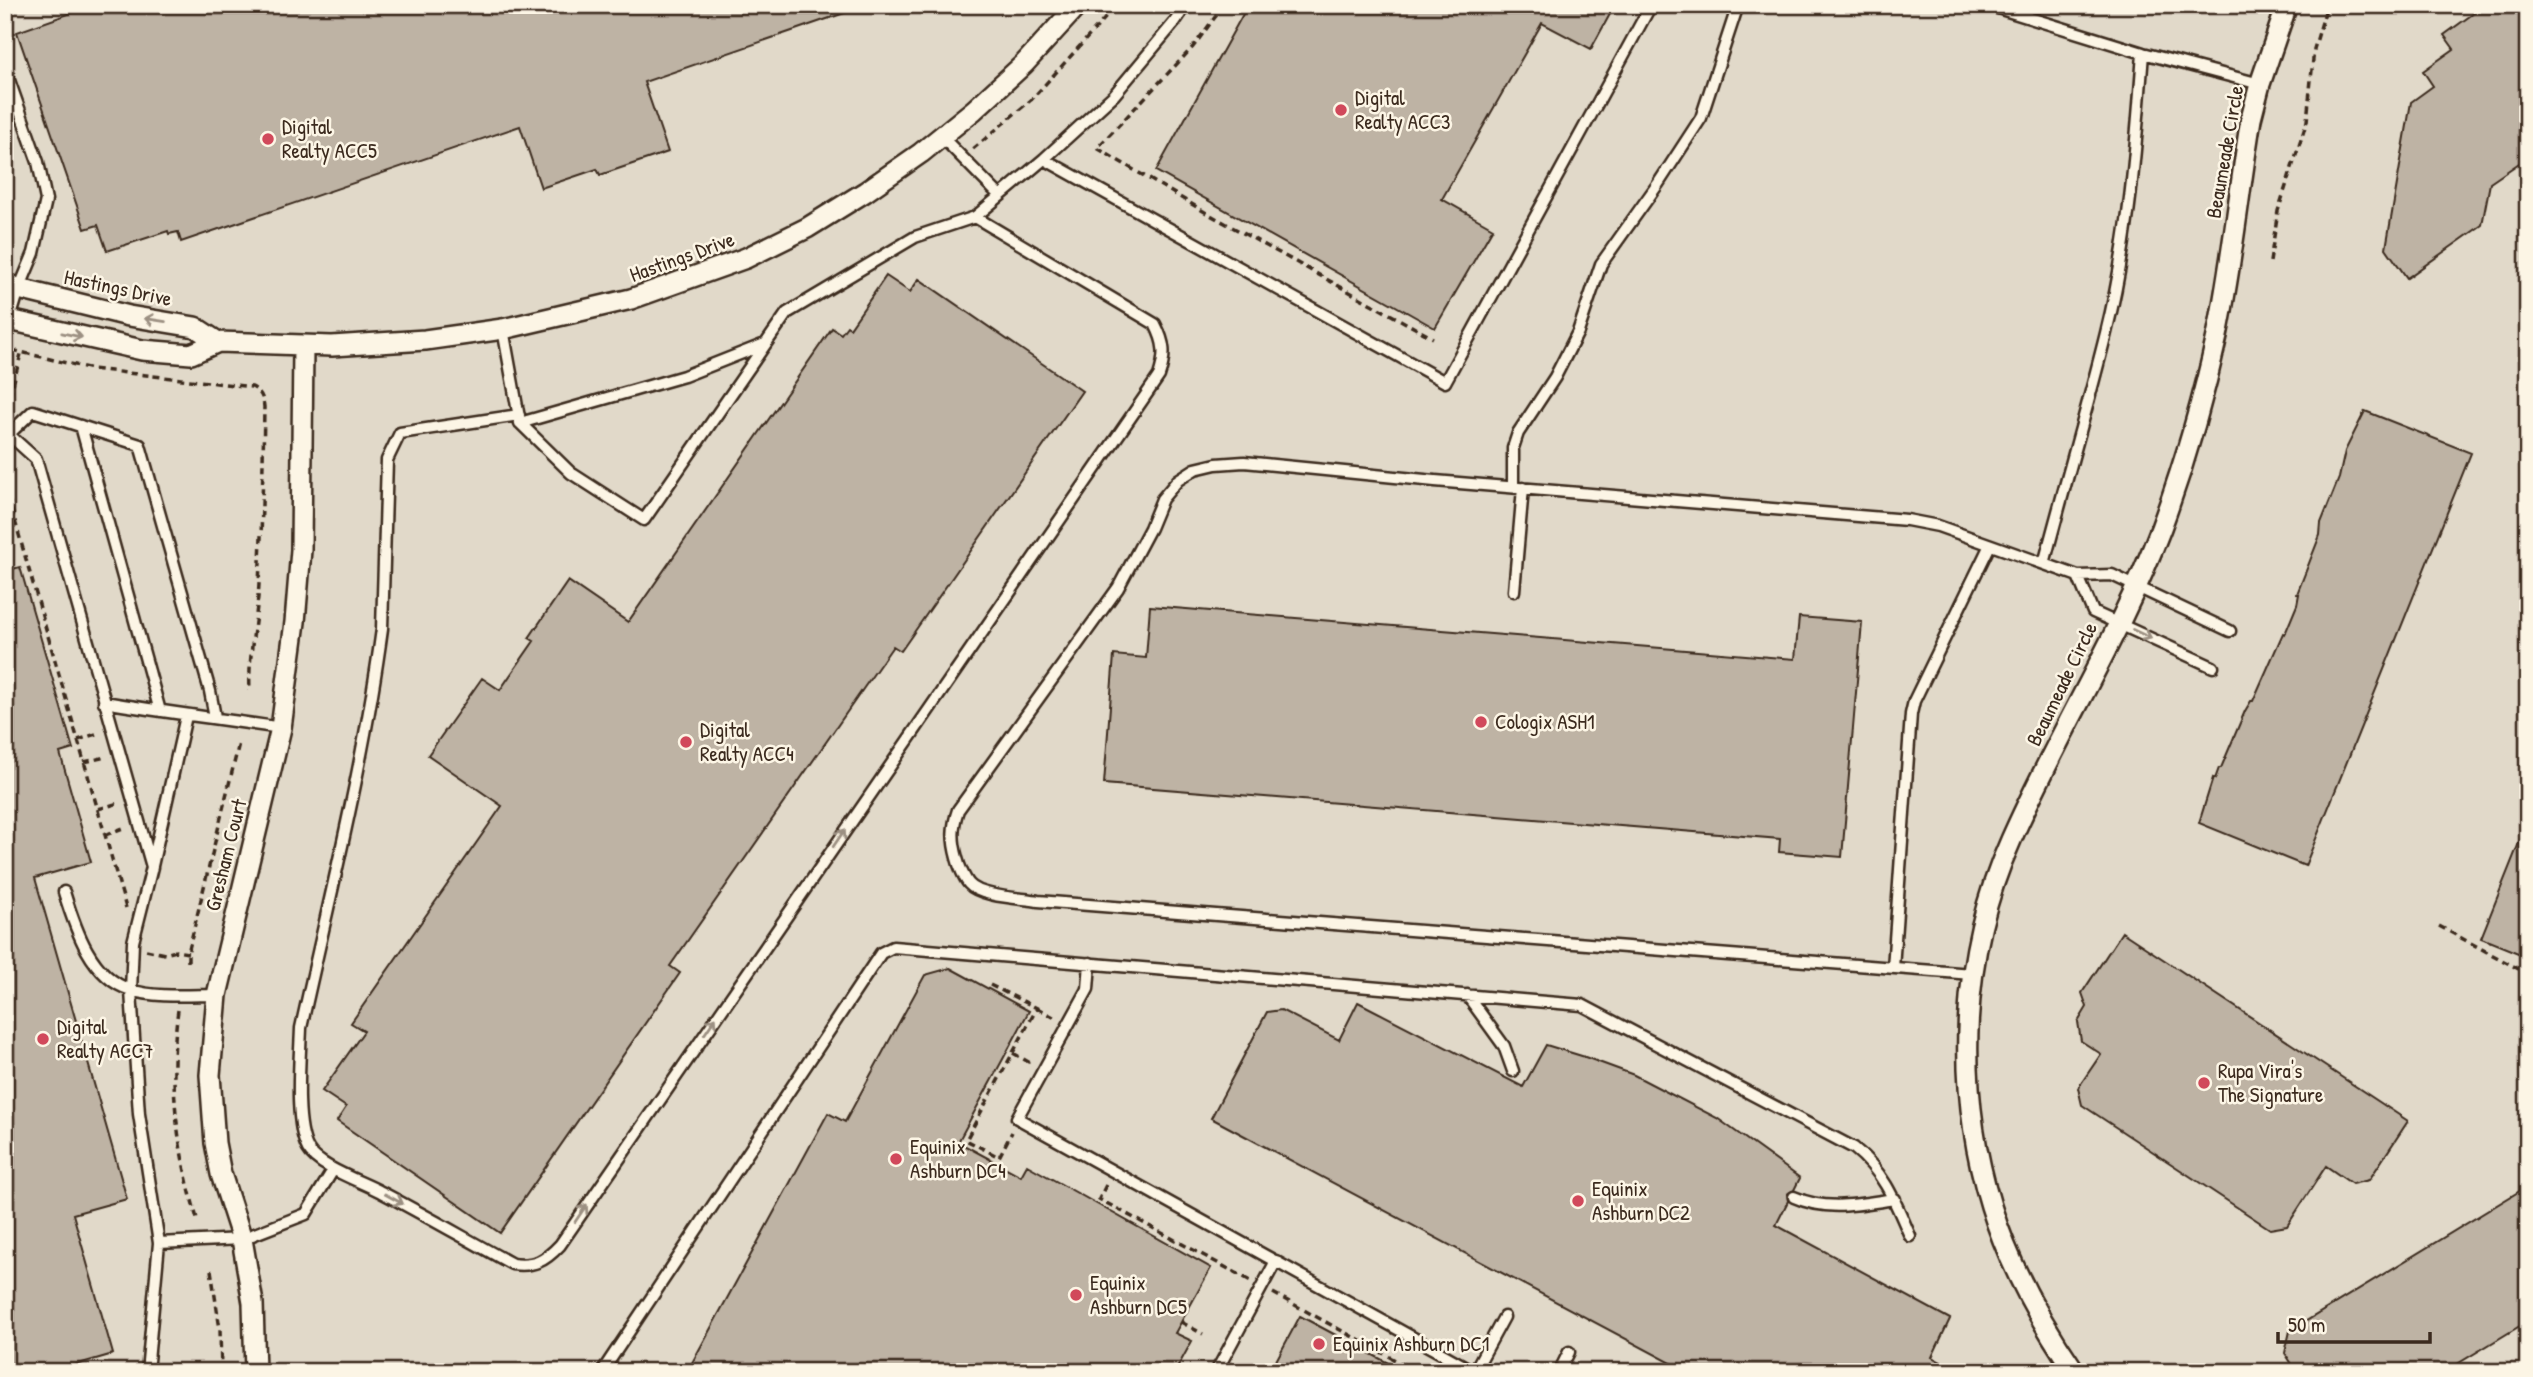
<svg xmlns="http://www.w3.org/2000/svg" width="2533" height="1377" font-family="'Patrick Hand',sans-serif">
<rect width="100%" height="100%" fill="#f0e9d9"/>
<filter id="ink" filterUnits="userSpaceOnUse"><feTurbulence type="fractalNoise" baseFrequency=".0143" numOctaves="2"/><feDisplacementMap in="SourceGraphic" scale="14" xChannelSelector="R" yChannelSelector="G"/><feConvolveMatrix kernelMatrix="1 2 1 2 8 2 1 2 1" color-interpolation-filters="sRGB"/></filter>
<g filter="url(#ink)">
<path fill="#e1d9c9" d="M5 5H2528V1372H5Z"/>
<path fill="#beb3a4" stroke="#3b2a1e" stroke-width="2" d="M94 5H859V8L644 82 668 152 600 175 597 169 541 188 520 126 181 242 178 232 169 234 168 231 107 251 98 225 85 229 17 32Z
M1248 5H1615L1591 49 1542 23 1442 199 1493 228 1435 328 1156 171Z
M2469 5H2528V157L2490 183 2482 225 2407 278 2386 248 2411 102 2433 86 2423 71 2454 49 2444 35 2474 13Z
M886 276 910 292 919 279 1082 391 901 651 893 646 670 966 680 973 500 1233 337 1121 346 1107 322 1091 364 1031 351 1023 502 806 428 755 482 678 500 690 534 641 529 638 568 581 628 622 832 328 841 334 847 326 850 328Z
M2365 411 2471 453 2305 866 2199 823 2213 778 2215 779 2219 768H2221L2245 711 2251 701H2253L2283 633 2285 634 2297 605 2299 594H2297L2320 535 2321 523 2339 478 2345 451Z
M20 567 73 749 60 753 91 862 35 878 127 1199 73 1214 113 1354 51 1372H5V571Z
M1150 606 1795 659 1799 617 1862 622 1842 857 1779 852 1780 839 1104 784 1114 655 1146 658Z
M2527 823H2528V957L2481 938Z
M2122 932 2408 1121 2369 1180 2352 1184 2326 1166 2287 1226 2270 1229 2082 1105 2078 1088 2101 1054 2081 1041 2078 1022 2087 1007 2082 993Z
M950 968 1029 1011 958 1142 1021 1176 1027 1165 1211 1268 1175 1333 1192 1341 1175 1372H687L828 1113 845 1122 925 975Z
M1358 1002 1523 1087 1546 1045 1585 1057 1634 1075 1717 1118 1800 1178 1794 1190 1787 1194 1788 1201 1776 1225 1950 1319 1932 1357 1959 1372H1688L1211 1118 1267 1012 1281 1010 1339 1040Z
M2528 1186V1321L2444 1372H2297L2285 1353 2290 1331Z
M1300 1316 1405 1372H1270Z"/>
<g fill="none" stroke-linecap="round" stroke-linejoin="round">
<defs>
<path id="service" d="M1988 5 2143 53 2260 84
M5 69 38 162 46 200 34 253 19 289 5 336
M942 137 1000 196
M1044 159 1445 382 1651 5
M503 329 520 423 571 473 644 520 787 313 915 237 975 217 1044 159 1114 95 1174 23 1186 5
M519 415 400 433 387 460 382 629C364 763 330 896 301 1028 300 1058 294 1124 308 1149 318 1167 363 1182 381 1192 425 1215 468 1240 512 1264 534 1267 545 1261 560 1245L1159 376C1166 355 1165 343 1155 324L975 217
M520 423 684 376 765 344
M81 426 160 711
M5 431 36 459 152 867 133 942 131 991 139 1114 159 1243 147 1372
M9 434 33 411 140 445 210 691 215 717
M1513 487V448L1518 433 1555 377 1578 332 1601 264 1658 184 1701 118 1738 5
M2044 564C2064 487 2087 410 2106 333 2129 241 2136 147 2143 53
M2078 576 2093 612 2213 667
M1514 591 1523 488
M104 702C163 712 222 719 281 728
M152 866 186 716
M64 892C75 928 91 978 131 990 154 998 192 995 217 995
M1090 963 1088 989 1017 1118 1475 1372
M1893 968 1911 714 1914 701 1990 545
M1972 974 1038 901C1021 898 980 897 969 884 964 878 959 866 957 858 952 840 952 827 958 810L1118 588 1150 528 1162 499 1178 480 1195 469 1216 464 1244 462 1435 481 1907 520 1938 526 2078 576 2112 575 2230 631
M1467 995 1504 1046 1513 1071
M1794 1197C1827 1212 1860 1204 1895 1199
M159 1243 242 1239 306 1214 333 1170
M602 1372 881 953 893 947 1582 1005 1854 1148C1884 1172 1895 1201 1910 1236
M1216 1372 1276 1261
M1474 1372 1504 1317
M1559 1372 1569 1352"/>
<path id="minor" d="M5 283 19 289 129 316 195 327 218 342
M5 319 142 350 191 354 218 342 332 346 425 340 503 329 631 299 746 258 807 228 865 192 921 153 974 110 1024 64 1078 5
M255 1372 253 1303 242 1239 221 1174 215 1143 210 1075 217 995 281 728 295 622 301 550 303 346
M2075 1372C2040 1321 2009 1265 1991 1206 1955 1087 1960 953 2011 840 2057 735 2120 636 2161 528 2184 465 2203 401 2217 336 2232 264 2239 191 2251 119L2260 84 2287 5"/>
</defs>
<use href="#service" stroke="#3b2a1e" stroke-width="15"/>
<use href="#minor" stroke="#3b2a1e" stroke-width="24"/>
<path stroke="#3b2a1e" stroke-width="3.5" stroke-dasharray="7 5" stroke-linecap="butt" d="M1224 5 1193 47 1097 148 1205 212 1433 338
M973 149 1031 100 1117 5
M2270 262 2278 211 2307 121 2314 49 2327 5
M12 350 92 369 252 387C261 392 263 397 264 407 263 466 262 525 259 584 257 620 248 655 250 691
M10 396 21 354
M5 486 126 908
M78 740 99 733
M84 762 106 757
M98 809 119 803
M105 835 126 827
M2439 926 2528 974
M146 950 165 954 176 951 188 953
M188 962V953L239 743
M990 985 1037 1008 966 1140 999 1157 1012 1132
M1037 1008 1057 1019
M178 1010C168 1084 177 1151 198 1222
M1013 1053 1032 1064
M1106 1185 1099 1199 1251 1281
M211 1270 220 1329 221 1372
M1273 1293 1417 1372
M1181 1322 1203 1334
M57 1370 58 1372"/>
<use href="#service" stroke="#fcf5e5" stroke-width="10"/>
<use href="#minor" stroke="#fcf5e5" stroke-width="19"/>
</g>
<defs><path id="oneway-shaft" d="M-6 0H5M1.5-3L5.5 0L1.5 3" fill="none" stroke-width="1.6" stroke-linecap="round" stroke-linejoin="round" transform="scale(1.75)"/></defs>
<g stroke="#9c9082">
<use href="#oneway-shaft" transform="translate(155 320) rotate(-171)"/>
<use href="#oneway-shaft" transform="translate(72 335) rotate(12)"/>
<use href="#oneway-shaft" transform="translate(2142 634) rotate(25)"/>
<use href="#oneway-shaft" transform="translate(839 838) rotate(-56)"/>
<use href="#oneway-shaft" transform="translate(710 1026) rotate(-56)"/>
<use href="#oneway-shaft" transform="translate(394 1199) rotate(29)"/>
<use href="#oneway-shaft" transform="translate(581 1213) rotate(-56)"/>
</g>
</g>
<g fill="#d1495b" stroke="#fcf5e5" stroke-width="2.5">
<circle cx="1341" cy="110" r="7"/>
<circle cx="268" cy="139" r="7"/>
<circle cx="1481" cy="722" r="7"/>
<circle cx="686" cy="742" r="7"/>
<circle cx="43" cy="1039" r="7"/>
<circle cx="2204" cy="1083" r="7"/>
<circle cx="896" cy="1159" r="7"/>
<circle cx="1578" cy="1201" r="7"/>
<circle cx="1076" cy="1295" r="7"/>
<circle cx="1319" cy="1344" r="7"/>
</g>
<g text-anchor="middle" stroke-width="5" stroke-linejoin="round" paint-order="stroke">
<g font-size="21" fill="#3b2a1e" stroke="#fcf5e5" text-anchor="start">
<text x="1355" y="105">Digital<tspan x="1355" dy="24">Realty ACC3</tspan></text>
<text x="282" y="134">Digital<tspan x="282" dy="24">Realty ACC5</tspan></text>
<text x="1495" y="729">Cologix ASH1</text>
<text x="700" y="737">Digital<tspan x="700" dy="24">Realty ACC4</tspan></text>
<text x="57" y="1034">Digital<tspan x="57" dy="24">Realty ACC7</tspan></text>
<text x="2218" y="1078">Rupa Vira's<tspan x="2218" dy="24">The Signature</tspan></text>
<text x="910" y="1154">Equinix<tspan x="910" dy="24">Ashburn DC4</tspan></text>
<text x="1592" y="1196">Equinix<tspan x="1592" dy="24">Ashburn DC2</tspan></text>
<text x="1090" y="1290">Equinix<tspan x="1090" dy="24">Ashburn DC5</tspan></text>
<text x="1333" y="1351">Equinix Ashburn DC1</text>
</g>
<g font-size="21" fill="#3b2a1e" stroke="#fcf5e5">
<text transform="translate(2225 152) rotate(-80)" y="7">Beaumeade Circle</text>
<text transform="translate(682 257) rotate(-20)" y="7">Hastings Drive</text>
<text transform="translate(118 288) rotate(12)" y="7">Hastings Drive</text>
<text transform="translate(2062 684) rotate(-64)" y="7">Beaumeade Circle</text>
<text transform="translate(226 855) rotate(-76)" y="7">Gresham Court</text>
</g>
</g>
<rect width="2533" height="1377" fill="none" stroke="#fcf5e5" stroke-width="28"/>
<rect x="14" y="14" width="2505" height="1349" fill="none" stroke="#3b2a1e" stroke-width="2.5" filter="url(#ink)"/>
<path d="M2278 1332v10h152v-10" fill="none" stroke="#3b2a1e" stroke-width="3.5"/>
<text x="2288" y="1332" font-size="21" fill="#3b2a1e" stroke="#fcf5e5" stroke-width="5" paint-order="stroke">50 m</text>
</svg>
